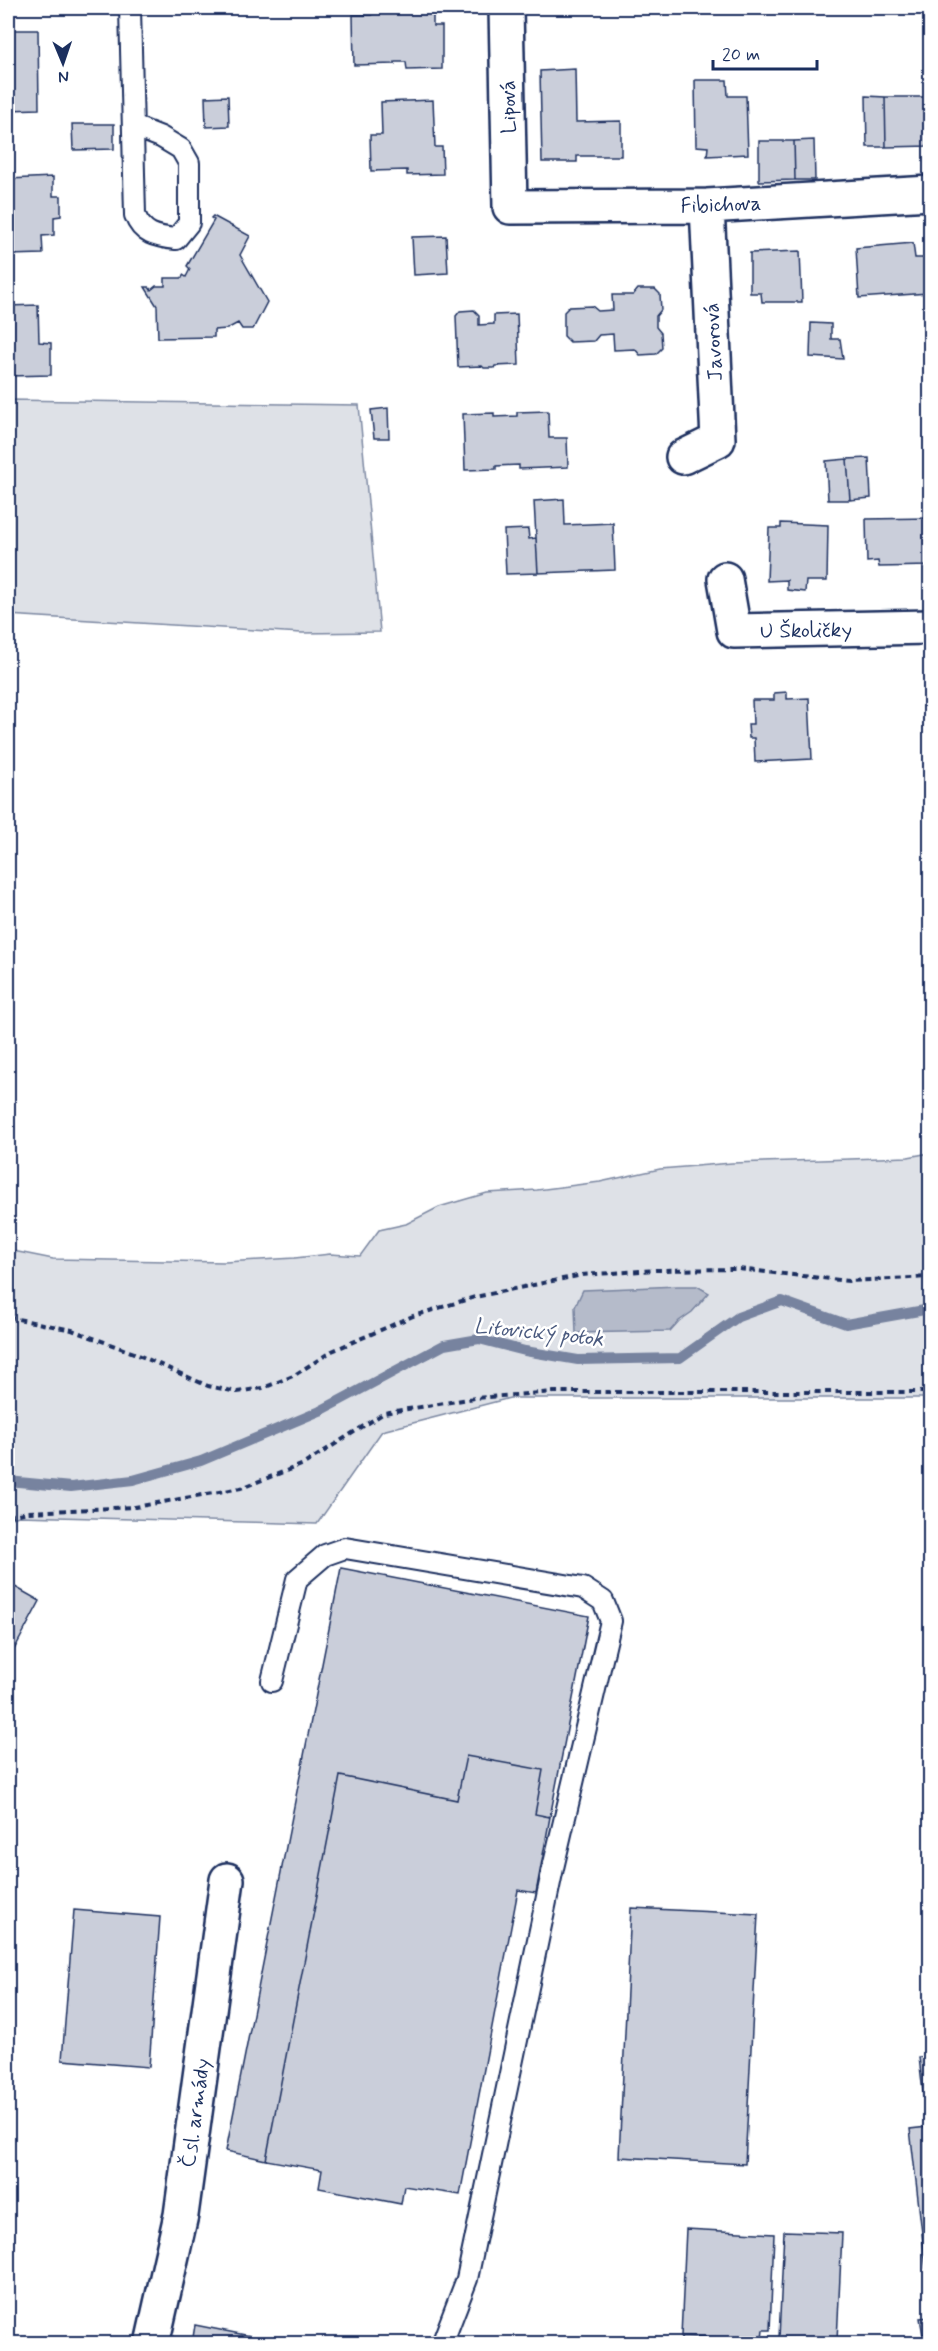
<svg xmlns="http://www.w3.org/2000/svg" width="938" height="2351" font-family="Mynerve,sans-serif">
<rect width="100%" height="100%" fill="#fff"/>
<filter id="ink" filterUnits="userSpaceOnUse"><feTurbulence type="fractalNoise" baseFrequency=".0167" numOctaves="2"/><feDisplacementMap in="SourceGraphic" scale="12" xChannelSelector="R" yChannelSelector="G"/><feConvolveMatrix kernelMatrix="1 2 1 2 8 2 1 2 1" color-interpolation-filters="sRGB"/></filter>
<g filter="url(#ink)">
<path fill="#dee1e7" stroke="#7c88a2" stroke-width="1.5" d="M8 400 359 405 380 632 302 633 8 615Z
M930 1153V1398H510L382 1431 317 1524 19 1516 8 1519V1250L53 1259 225 1262 295 1258 330 1254 360 1256 379 1230 406 1224 439 1207 487 1193 537 1190 600 1182 660 1169 732 1163 908 1157Z"/>
<path fill="#b5bbca" stroke="#77839f" stroke-width="1.5" d="M678 1286H697L709 1293 692 1312 679 1321 670 1331 576 1333 575 1307 583 1290Z"/>
<g fill="none" stroke-linecap="round" stroke-linejoin="round">
<path stroke="#77839f" stroke-width="10" d="M8 1481 71 1487 133 1480 201 1461 320 1411 444 1345 479 1339 525 1351 578 1360 680 1358 738 1317 782 1301 846 1324 930 1309"/>
</g>
<path fill="#caceda" stroke="#1b2f5e" stroke-width="1.5" d="M384 8H433V26H442V69L407 70 406 62H395V64L354 65 353 15H371Z
M8 30H38L39 109 8 110Z
M575 69 576 122 621 121V156H577V162H542L540 71Z
M695 80H727L728 96H746L748 154 707 156 708 147 696 146Z
M228 96 229 126 206 127 205 97Z
M866 96 885 97 886 147H867Z
M885 97H930V146L886 147Z
M433 100 435 147H442L443 174 407 175V170L371 171 370 135H382L381 102Z
M72 124H114V149L73 150Z
M814 140 815 180H795L794 141Z
M759 141H794L795 180 759 181Z
M53 177V196H61V216L54 217V235L42 236 43 254 8 255V179Z
M213 216 250 236 240 255 267 302 253 329H242L238 323 227 329 214 330V337L158 338 157 306 145 287H149L151 290 156 286H165V278H182L183 275 186 277 190 269 187 266 214 220 211 218Z
M446 236 448 273 414 275 412 237Z
M913 243 915 258H926L928 293 859 298 856 248Z
M800 251 802 302H762L761 293H750V253Z
M638 289H655L660 294 661 310 656 316V327L661 333 662 348 656 354 640 355 635 349 614 350 613 334 599 335 594 341 570 342 564 336V312L569 307 592 306 598 311 613 310 612 295H633Z
M38 305 39 342 51 343V375L8 376V306Z
M474 310 479 315V325L494 324V315L517 314 519 365 495 366 494 368H484L482 366 458 367 456 316 460 311Z
M811 323 831 324V339H840L843 359 810 357Z
M388 408 389 438H374L371 410Z
M548 411 549 438H567L568 467 519 469V465L496 466V469L465 470 463 414 494 413V417L517 416V412Z
M869 458 871 498 850 500 847 459Z
M847 459 850 500H828L826 461Z
M564 499 565 525 613 523 615 570 538 573 534 501Z
M930 518V566L879 567 878 561 867 562 866 519Z
M781 523 828 525 827 581H806L805 592 787 590V580L767 581 769 528H781Z
M528 529 529 539 536 538 538 573 506 574 504 530Z
M787 692V699L809 698 812 759 755 762 754 738H749L748 724H753L752 700H774V693Z
M341 1568 589 1616 550 1817 535 1814 543 1770 466 1756 457 1800 340 1776 266 2160 226 2151Z
M8 1583 40 1601 8 1661Z
M466 1756 543 1770 535 1814 550 1817 536 1893 518 1890 460 2195 404 2186 401 2204 319 2188 322 2170 266 2160 340 1776 457 1800Z
M631 1908 758 1914 745 2164 619 2157Z
M74 1910 160 1917 149 2067 62 2060Z
M930 2055V2267L926 2268 910 2129 927 2127 919 2057Z
M686 2229 774 2234 770 2330H763L762 2339 681 2336Z
M784 2231 842 2233 837 2341 779 2338Z
M930 2317V2334L923 2335 920 2318Z
M195 2325 270 2340 269 2344H192Z
M681 2336 762 2339V2337L810 2339V2344H681Z"/>
<g fill="none" stroke-linecap="round" stroke-linejoin="round">
<defs>
<path id="lane" d="M130 8 135 215C142 234 156 237 176 239L189 223V163L181 149 161 137 133 126
M272 1681 297 1579 325 1555 345 1548 583 1588 603 1601 611 1621 553 1868 467 2279 442 2344"/>
<path id="street" d="M506 8 510 207 707 206 930 193
M683 457 718 440 707 206
M725 579 734 631 930 627
M152 2344 181 2215 227 1880"/>
</defs>
<use href="#lane" stroke="#1b2f5e" stroke-width="24"/>
<use href="#street" stroke="#1b2f5e" stroke-width="38"/>
<path stroke="#1b2f5e" stroke-width="4" stroke-dasharray="6 4.5" stroke-linecap="butt" d="M8 1317 72 1330 134 1353 208 1386 237 1392 263 1388 293 1376 332 1351 413 1316 475 1297 582 1275 656 1270 738 1269 849 1281 930 1277
M8 1516 28 1512 135 1507 241 1488 304 1464 384 1413 475 1398 554 1392H930"/>
<use href="#lane" stroke="#fff" stroke-width="20"/>
<use href="#street" stroke="#fff" stroke-width="33"/>
</g>
</g>
<g text-anchor="middle" stroke-width="5" stroke-linejoin="round" paint-order="stroke">
<g font-size="21" fill="#1b2f5e" stroke="#fff">
<text transform="translate(508 107) rotate(-91)" y="7">Lipová</text>
<text transform="translate(721 204) rotate(-2)" y="7">Fibichova</text>
<text transform="translate(713 342) rotate(-93)" y="7">Javorová</text>
<text transform="translate(806 630) rotate(-1)" y="7">U Školičky</text>
<text transform="translate(195 2113) rotate(-82)" y="7">Čsl. armády</text>
</g>
<g font-size="22" font-style="italic" fill="#49597e" stroke="#fff">
<text transform="translate(539 1331) rotate(6)" y="8">Litovický potok</text>
</g>
</g>
<rect width="938" height="2351" fill="none" stroke="#fff" stroke-width="30"/>
<rect x="15" y="15" width="908" height="2321" fill="none" stroke="#1b2f5e" stroke-width="2" filter="url(#ink)"/>
<g transform="translate(63 63) rotate(178)" stroke="#ffffff" stroke-width="4.5" paint-order="stroke">
<path d="M0-4.5L10 22L0 15L-10 22Z" fill="#1b2f5e"/>
<text y="-9" font-size="16" font-weight="bold" text-anchor="middle" fill="#1b2f5e">N</text>
</g>
<path d="M713 60v9h104v-9" fill="none" stroke="#1b2f5e" stroke-width="3"/>
<text x="722" y="60" font-size="18" fill="#1b2f5e" stroke="#ffffff" stroke-width="4.5" paint-order="stroke">20 m</text>
</svg>
